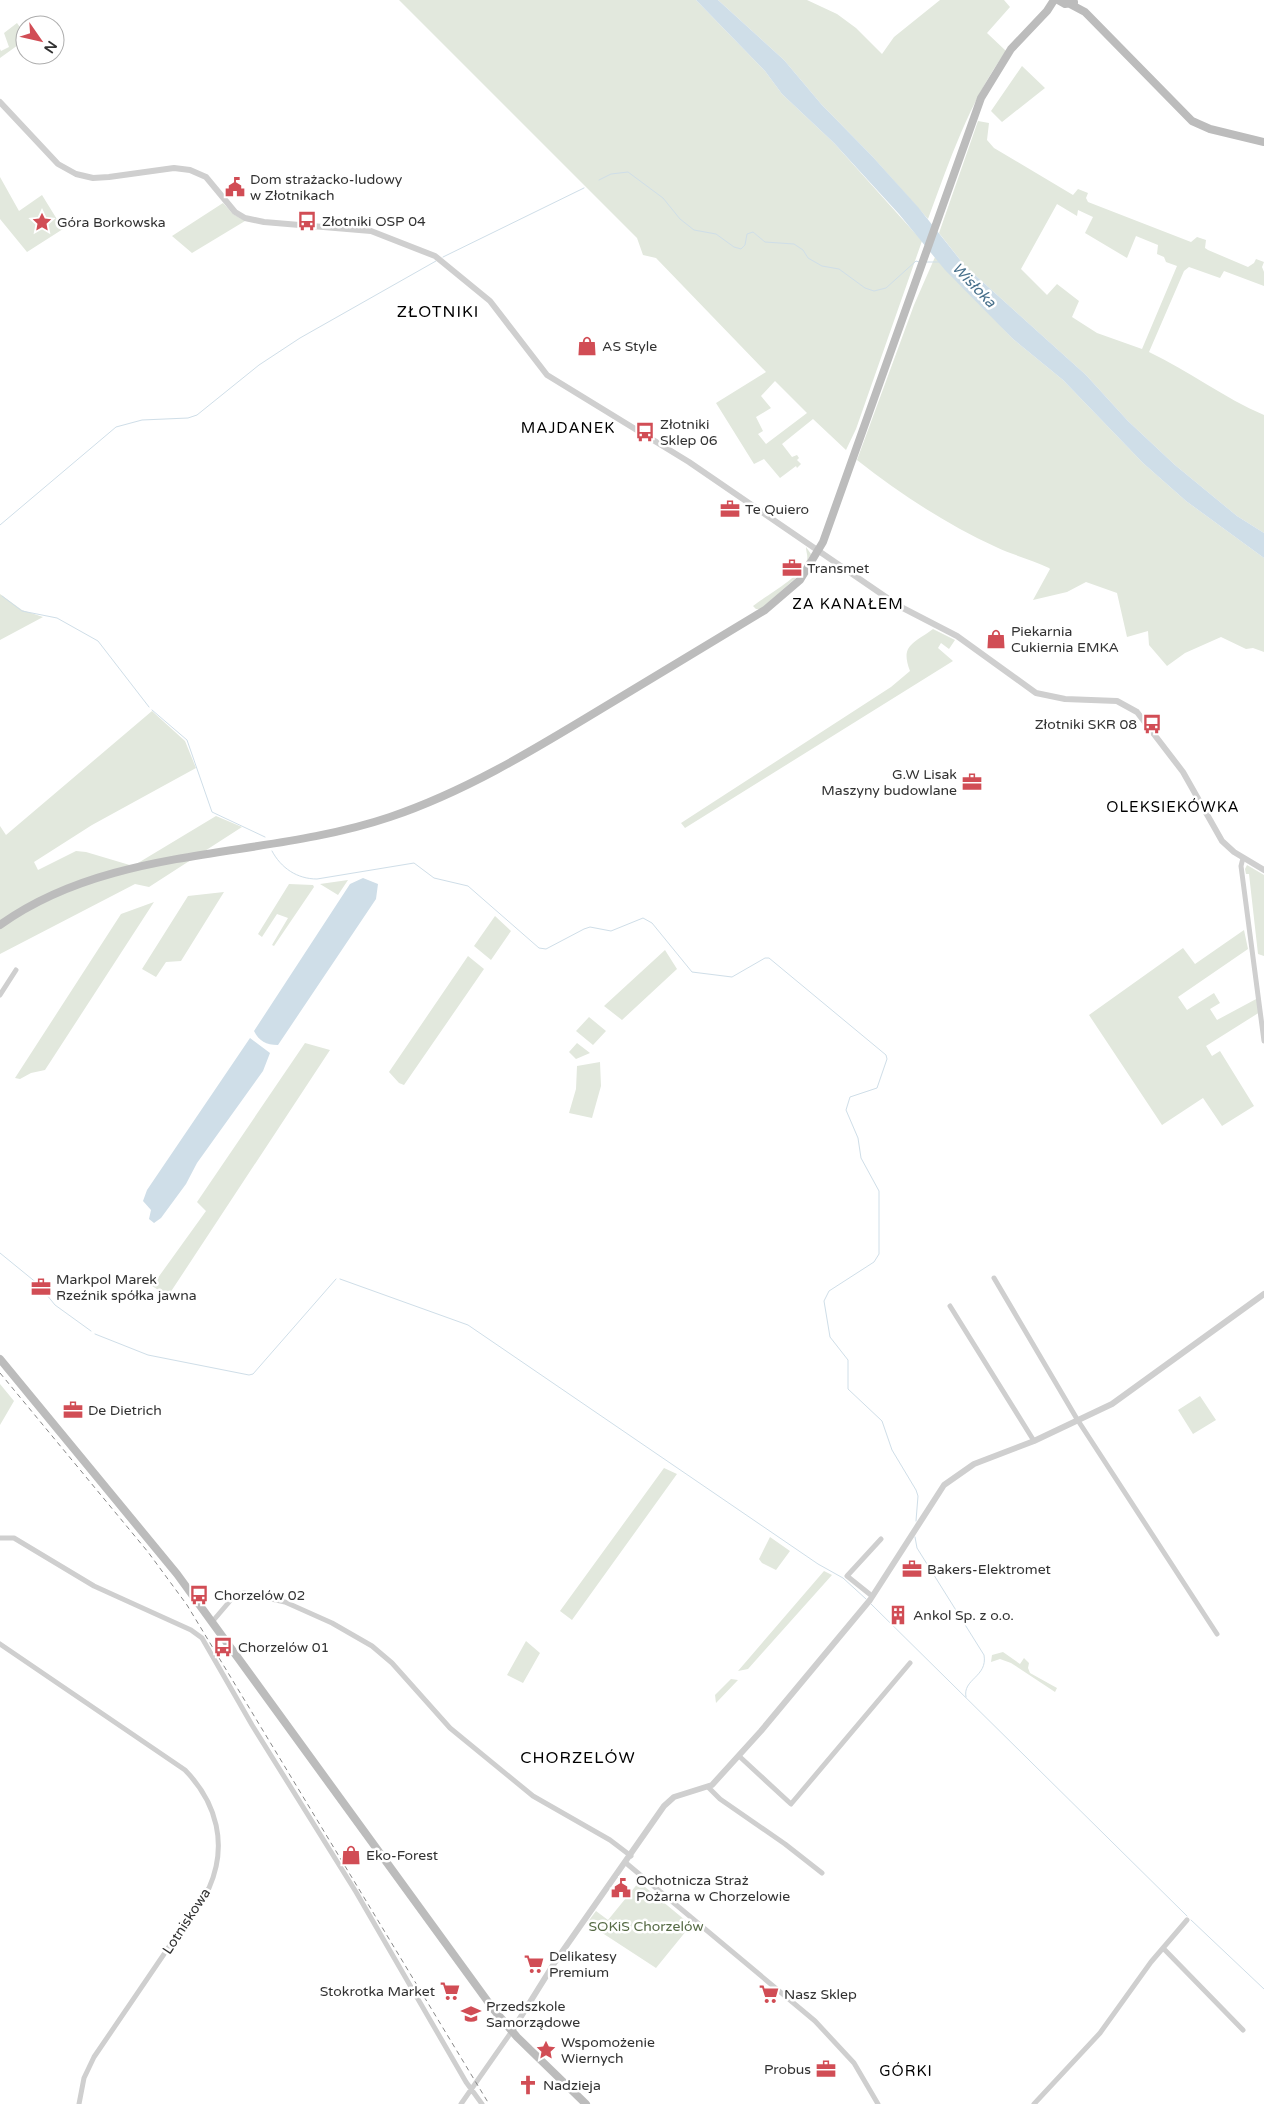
<svg xmlns="http://www.w3.org/2000/svg" width="1264" height="2104" font-family="'Varela Round',sans-serif">
<rect width="100%" height="100%" fill="#fff"/>
<path fill="#e2e8dd" fill-rule="evenodd" d="M399 0H696L765 71 782 94 834 143 922 241 856 429 846 450 813 419 782 444 792 457 797 455 799 458 797 460 801 464 797 468 796 466 780 478 764 459 754 464 716 403 766 372 656 258 643 255 637 238ZM775 381 807 413 766 444 758 434 763 431 756 417 771 408 761 396Z
M718 0H807L837 14 856 28 882 54 894 37 940 0H1004L1010 7 987 33 1006 51C969 102 950 160 928 219L872 156 822 105 784 60Z
M17 23 25 34V40L0 58V49L1 51 9 47 4 33Z
M1022 66 1045 88 1002 122 991 111Z
M978 121 989 123 987 140 994 148 1073 195 1078 189 1088 193 1086 198 1088 202 1191 242 1197 237 1206 240 1205 248 1208 250 1248 267 1254 263 1256 259 1264 262 1262 267 1264 272V286L1224 271 1220 278 1189 267 1184 271 1149 352C1189 371 1224 398 1264 415V533L1237 516 1175 465 1128 421 1086 375 965 266 939 233ZM1057 204 1077 216 1078 210 1093 217 1085 233 1127 258 1136 236 1158 245 1157 254 1164 257 1166 262 1177 266 1142 349 1097 333 1072 317 1079 301 1057 284 1047 295 1021 269Z
M0 177 19 211 42 195 63 229 27 252 0 219Z
M223 203 233 214 245 221 192 253 172 236Z
M935 257 1013 339 1063 380 1143 463 1186 501 1264 558V652L1253 648 1246 649 1221 637 1185 653 1167 666 1149 645 1148 631 1127 637 1117 593 1086 582 1067 592 1033 600 1050 569 1049 568C1032 560 1013 555 996 547 946 524 900 494 857 460L914 305Z
M806 547 811 554 798 576 761 609H756L753 606C767 595 799 578 806 562 809 557 806 553 806 547Z
M0 594 22 610 43 617 0 640Z
M933 629 955 640 949 649 941 643 938 648 953 661 685 828 681 823 891 687 910 671C900 645 913 644 933 629Z
M152 711 185 741 196 768 92 825 34 862 38 870 76 851 86 852 133 866 216 816 242 827 149 887 135 884 0 954V826L6 835Z
M1247 865 1264 875V956L1258 954 1249 874H1246L1245 869Z
M348 880 338 895 320 884Z
M289 884 313 885 314 887 274 946 272 945 288 918 277 914 262 937 258 934Z
M224 892 181 961 166 962 156 977 142 969 188 896Z
M154 902 45 1070 31 1073 20 1079 15 1078 121 914Z
M495 916 511 931 491 960 474 946Z
M1244 930 1248 949 1178 997 1187 1010 1214 993 1220 1003 1210 1009 1217 1020 1258 998 1260 1012 1206 1046 1212 1056 1220 1051 1254 1106 1222 1126 1203 1098 1162 1125 1089 1015 1183 948 1195 964Z
M665 950 677 969 622 1020 604 1006Z
M468 956 484 969 404 1085 399 1083 389 1072Z
M589 1017 606 1031 593 1045 576 1031Z
M305 1043 330 1050 168 1296 152 1286 206 1211 197 1202Z
M577 1043 590 1053 576 1059 569 1052Z
M600 1062 601 1086 592 1118 569 1113 576 1089 577 1066Z
M0 1384 14 1401 0 1425Z
M1200 1396 1216 1420 1193 1434 1178 1410Z
M664 1468 677 1474 572 1620 560 1611Z
M770 1537 790 1551 776 1570 762 1563 759 1559Z
M824 1571 832 1575 748 1669 738 1671Z
M526 1641 540 1653 523 1683 507 1675Z
M1003 1652 1020 1664 1024 1658 1029 1663 1028 1668 1030 1673 1057 1688 1055 1692 1011 1663 1000 1659 991 1662 992 1655Z
M731 1679 738 1680 716 1703 715 1695Z
M639 1882 691 1925 656 1968 587 1923 596 1911 608 1920Z"/>
<path fill="#cfdee8" d="M696 0H718L784 60 822 105 872 156 918 207 965 266 1086 375 1128 421 1175 465 1237 516 1264 533V558L1186 501 1143 463 1063 380 1013 339 945 270 899 214 834 143 782 94 765 71Z
M363 878 378 884 376 899 278 1045C266 1045 259 1041 254 1031L350 884Z
M250 1038 270 1053 263 1071 197 1163 186 1184 161 1218 154 1223 149 1219 151 1210 143 1201 147 1190Z"/>
<g fill="none" stroke-linecap="round" stroke-linejoin="round">
<path stroke="#cfdee8" stroke-width="1" d="M599 180 611 174 628 172 663 198 680 219 694 230 716 234 734 247 741 249 745 245 747 234 753 232 765 242 794 244 803 250 808 258 822 266 839 269 865 288 874 291 886 288 916 261 919 262
M443 257 584 188
M926 262H939
M0 525 116 427 142 420 188 418 197 415 259 365 300 338 436 261
M2 596 22 611 57 618 98 641 149 707
M152 710 187 740 212 812 265 837
M272 851C281 868 297 879 317 879L414 863 434 878 468 886 539 948 546 949 584 929 590 927 611 931 643 918 652 923 692 972 732 977 765 958H769L886 1055 887 1059 877 1088 850 1097 846 1110 858 1138 861 1158 879 1191V1254L874 1262 829 1291 824 1301 830 1337 848 1360V1389L882 1421 892 1450 916 1490 918 1496 916 1521
M0 1253 38 1284 55 1305 91 1331
M340 1279 468 1325 818 1564 843 1578 866 1599
M95 1334 148 1355 249 1375 253 1374 336 1279
M915 1537 917 1548 984 1655C988 1677 962 1679 966 1697
M871 1604 1187 1916
M1191 1920 1264 1989"/>
<path stroke="#cfcfcf" stroke-width="5" d="M1243 858 1241 866 1264 1041
M0 995 16 970
M994 1278 1077 1419 1217 1634
M950 1306 1034 1441
M0 1538H14L94 1586 191 1630 202 1638 252 1725 356 1892 466 2082 482 2104
M872 1596 847 1576 881 1539
M212 1622 235 1595 244 1593 285 1602 332 1623 372 1646 392 1663 450 1728 533 1796 610 1840 631 1856
M0 1644 185 1770C217 1803 228 1845 209 1888L94 2057 84 2078 79 2104
M739 1756 791 1804 910 1663
M708 1787 720 1799 785 1844 822 1873
M626 1863 815 2021 854 2063 878 2104
M1163 1948 1243 2030
M461 2104 512 2031
M1034 2104 1100 2033 1151 1962 1187 1920"/>
<path stroke="#cfcfcf" stroke-width="6" d="M0 102 58 164 76 174 93 178 109 177 174 168 190 170 206 177 235 212 245 218 264 222 371 231 435 256 490 301 547 375 689 462 899 606 957 636 1036 693 1065 699 1117 701 1137 712 1183 772 1222 841 1234 852 1264 870
M512 2031 555 1962 664 1806 674 1797 712 1785 761 1731 870 1600 944 1485 974 1464 1034 1441 1112 1404 1264 1294"/>
<path stroke="#bcbcbc" stroke-width="8" d="M1058 0 1065 4 1074 2
M1070 4 1085 12 1192 121 1210 129 1264 142
M0 925C113 844 263 860 390 817 464 792 530 752 596 712 652 678 709 644 765 610L800 580 823 542 981 98 1011 49 1047 11 1054 0
M0 1359 177 1574 494 2010 517 2037 586 2104"/>
<path stroke="#878787" stroke-width="1" stroke-dasharray="5 4" stroke-linecap="butt" d="M0 1373 148 1552 187 1605 489 2104"/>
</g>
<defs>
<symbol id="civic-bare" viewBox="-9 -9 18 18"><path d="M-.6-6.5H3V-4.5H.6V-3L4-1V1h2V6H-6V1h2V-1L-.6-3ZM-1.2 2.5V6h2.4V2.5Z" fill="#d14d55" stroke="#fff" stroke-width="2.5" paint-order="stroke"/></symbol>
<symbol id="bus-bare" viewBox="-9 -9 18 18"><path d="M-5-6H5V4H4V6H2V4H-2V6H-4V4H-5ZM-3.5-4V0h7V-4ZM-3.5 1.2v1.5H-2V1.2ZM2 1.2v1.5H3.5V1.2Z" fill="#d14d55" stroke="#fff" stroke-width="2.5" paint-order="stroke"/></symbol>
<symbol id="sight-bare" viewBox="-9 -9 18 18"><path d="M0-6L1.8-2.2L6-1.7L2.9 1.2L3.7 5.4L0 3.3L-3.7 5.4L-2.9 1.2L-6-1.7L-1.8-2.2Z" fill="#d14d55" stroke="#fff" stroke-width="2.5" paint-order="stroke"/></symbol>
<symbol id="shop-bare" viewBox="-9 -9 18 18"><path d="M-5-2.5h2.3a2.7 3.5 0 0 1 5.4 0H5L5.5 6h-11ZM-1.5-2.5h3a1.5 2.3 0 0 0-3 0Z" fill="#d14d55" stroke="#fff" stroke-width="2.5" paint-order="stroke"/></symbol>
<symbol id="office-bare" viewBox="-9 -9 18 18"><path d="M-6-3h4V-5.5h4V-3h4V5H-6ZM-1-4.5V-3h2v-1.5ZM-6 0V1H6V0Z" fill="#d14d55" stroke="#fff" stroke-width="2.5" paint-order="stroke"/></symbol>
<symbol id="building-bare" viewBox="-9 -9 18 18"><path d="M-4-6H4V6H1V3H-1V6H-4ZM-2.5-4.3h1.7v1.8h-1.7ZM.8-4.3h1.7v1.8H.8ZM-2.5-1h1.7V.8h-1.7ZM.8-1h1.7V.8H.8Z" fill="#d14d55" stroke="#fff" stroke-width="2.5" paint-order="stroke"/></symbol>
<symbol id="supermarket-bare" viewBox="-9 -9 18 18"><path d="M-6-5.5h2.5l.6 2H6L4.5 2H-2.5L-4.4-4H-6ZM-1.5 3.2a1.3 1.3 0 1 0 .1 0ZM3 3.2a1.3 1.3 0 1 0 .1 0Z" fill="#d14d55" stroke="#fff" stroke-width="2.5" paint-order="stroke"/></symbol>
<symbol id="school-bare" viewBox="-9 -9 18 18"><path d="M0-5L7-2L0 1L-7-2ZM-4 1L0 2.5L4 1V4Q0 6-4 4Z" fill="#d14d55" stroke="#fff" stroke-width="2.5" paint-order="stroke"/></symbol>
<symbol id="church-bare" viewBox="-9 -9 18 18"><path d="M-1.2-6h2.4v3.5h3.3v2.4h-3.3V6h-2.4V-.1h-3.3v-2.4h3.3Z" fill="#d14d55" stroke="#fff" stroke-width="2.5" paint-order="stroke"/></symbol>
</defs>
<g fill-rule="evenodd">
<use href="#civic-bare" x="221" y="173" width="28" height="28"/>
<use href="#bus-bare" x="293" y="207" width="28" height="28"/>
<use href="#sight-bare" x="28" y="208" width="28" height="28"/>
<use href="#shop-bare" x="573" y="332" width="28" height="28"/>
<use href="#bus-bare" x="631" y="418" width="28" height="28"/>
<use href="#office-bare" x="716" y="495" width="28" height="28"/>
<use href="#office-bare" x="778" y="554" width="28" height="28"/>
<use href="#shop-bare" x="982" y="625" width="28" height="28"/>
<use href="#bus-bare" x="1138" y="710" width="28" height="28"/>
<use href="#office-bare" x="958" y="768" width="28" height="28"/>
<use href="#office-bare" x="27" y="1273" width="28" height="28"/>
<use href="#office-bare" x="59" y="1396" width="28" height="28"/>
<use href="#office-bare" x="898" y="1555" width="28" height="28"/>
<use href="#bus-bare" x="185" y="1581" width="28" height="28"/>
<use href="#building-bare" x="884" y="1601" width="28" height="28"/>
<use href="#bus-bare" x="209" y="1633" width="28" height="28"/>
<use href="#shop-bare" x="337" y="1841" width="28" height="28"/>
<use href="#civic-bare" x="607" y="1874" width="28" height="28"/>
<use href="#supermarket-bare" x="520" y="1950" width="28" height="28"/>
<use href="#supermarket-bare" x="436" y="1977" width="28" height="28"/>
<use href="#supermarket-bare" x="755" y="1980" width="28" height="28"/>
<use href="#school-bare" x="457" y="2000" width="28" height="28"/>
<use href="#sight-bare" x="532" y="2036" width="28" height="28"/>
<use href="#office-bare" x="812" y="2055" width="28" height="28"/>
<use href="#church-bare" x="514" y="2071" width="28" height="28"/>
</g>
<g text-anchor="middle" stroke-width="5" stroke-linejoin="round" paint-order="stroke">
<g font-size="14" fill="#323232" stroke="#fff" text-anchor="start">
<text x="250" y="184">Dom strażacko-ludowy<tspan x="250" dy="16">w Złotnikach</tspan></text>
<text x="322" y="226">Złotniki OSP 04</text>
<text x="57" y="227">Góra Borkowska</text>
<text x="602" y="351">AS Style</text>
<text x="660" y="429">Złotniki<tspan x="660" dy="16">Sklep 06</tspan></text>
<text x="745" y="514">Te Quiero</text>
<text x="807" y="573">Transmet</text>
<text x="1011" y="636">Piekarnia<tspan x="1011" dy="16">Cukiernia EMKA</tspan></text>
<text x="1137" y="729" text-anchor="end">Złotniki SKR 08</text>
<text x="957" y="779" text-anchor="end">G.W Lisak<tspan x="957" dy="16">Maszyny budowlane</tspan></text>
<text x="56" y="1284">Markpol Marek<tspan x="56" dy="16">Rzeźnik spółka jawna</tspan></text>
<text x="88" y="1415">De Dietrich</text>
<text x="927" y="1574">Bakers-Elektromet</text>
<text x="214" y="1600">Chorzelów 02</text>
<text x="913" y="1620">Ankol Sp. z o.o.</text>
<text x="238" y="1652">Chorzelów 01</text>
<text x="366" y="1860">Eko-Forest</text>
<text x="636" y="1885">Ochotnicza Straż<tspan x="636" dy="16">Pożarna w Chorzelowie</tspan></text>
<text x="549" y="1961">Delikatesy<tspan x="549" dy="16">Premium</tspan></text>
<text x="435" y="1996" text-anchor="end">Stokrotka Market</text>
<text x="784" y="1999">Nasz Sklep</text>
<text x="486" y="2011">Przedszkole<tspan x="486" dy="16">Samorządowe</tspan></text>
<text x="561" y="2047">Wspomożenie<tspan x="561" dy="16">Wiernych</tspan></text>
<text x="811" y="2074" text-anchor="end">Probus</text>
<text x="543" y="2090">Nadzieja</text>
</g>
<g font-size="14" fill="#323232" stroke="#fff">
<text transform="translate(186 1921) rotate(-57)" y="5">Lotniskowa</text>
</g>
<g font-size="14" fill="#556a44" stroke="#fff">
<text x="646" y="1931">SOKiS Chorzelów</text>
</g>
<g font-size="15" font-style="italic" fill="#49718c" stroke="#fff">
<text transform="translate(974 285) rotate(46)" y="5">Wisłoka</text>
</g>
<g font-size="15" letter-spacing="1" fill="#000" stroke="#fff">
<text x="568" y="433">MAJDANEK</text>
<text x="848" y="609">ZA KANAŁEM</text>
<text x="1173" y="812">OLEKSIEKÓWKA</text>
<text x="906" y="2076">GÓRKI</text>
</g>
<g font-size="16" letter-spacing="1" fill="#000" stroke="#fff">
<text x="438" y="317">ZŁOTNIKI</text>
<text x="578" y="1763">CHORZELÓW</text>
</g>
</g>
<g transform="translate(40 40) rotate(124)"><circle r="24" fill="#ffffff" stroke="#adadad"/>
<path d="M0-4L9 19L0 12L-9 19Z" fill="#d14d55"/>
<text y="-8" font-size="14" font-weight="bold" text-anchor="middle" fill="#323232">N</text>
</g>
</svg>
